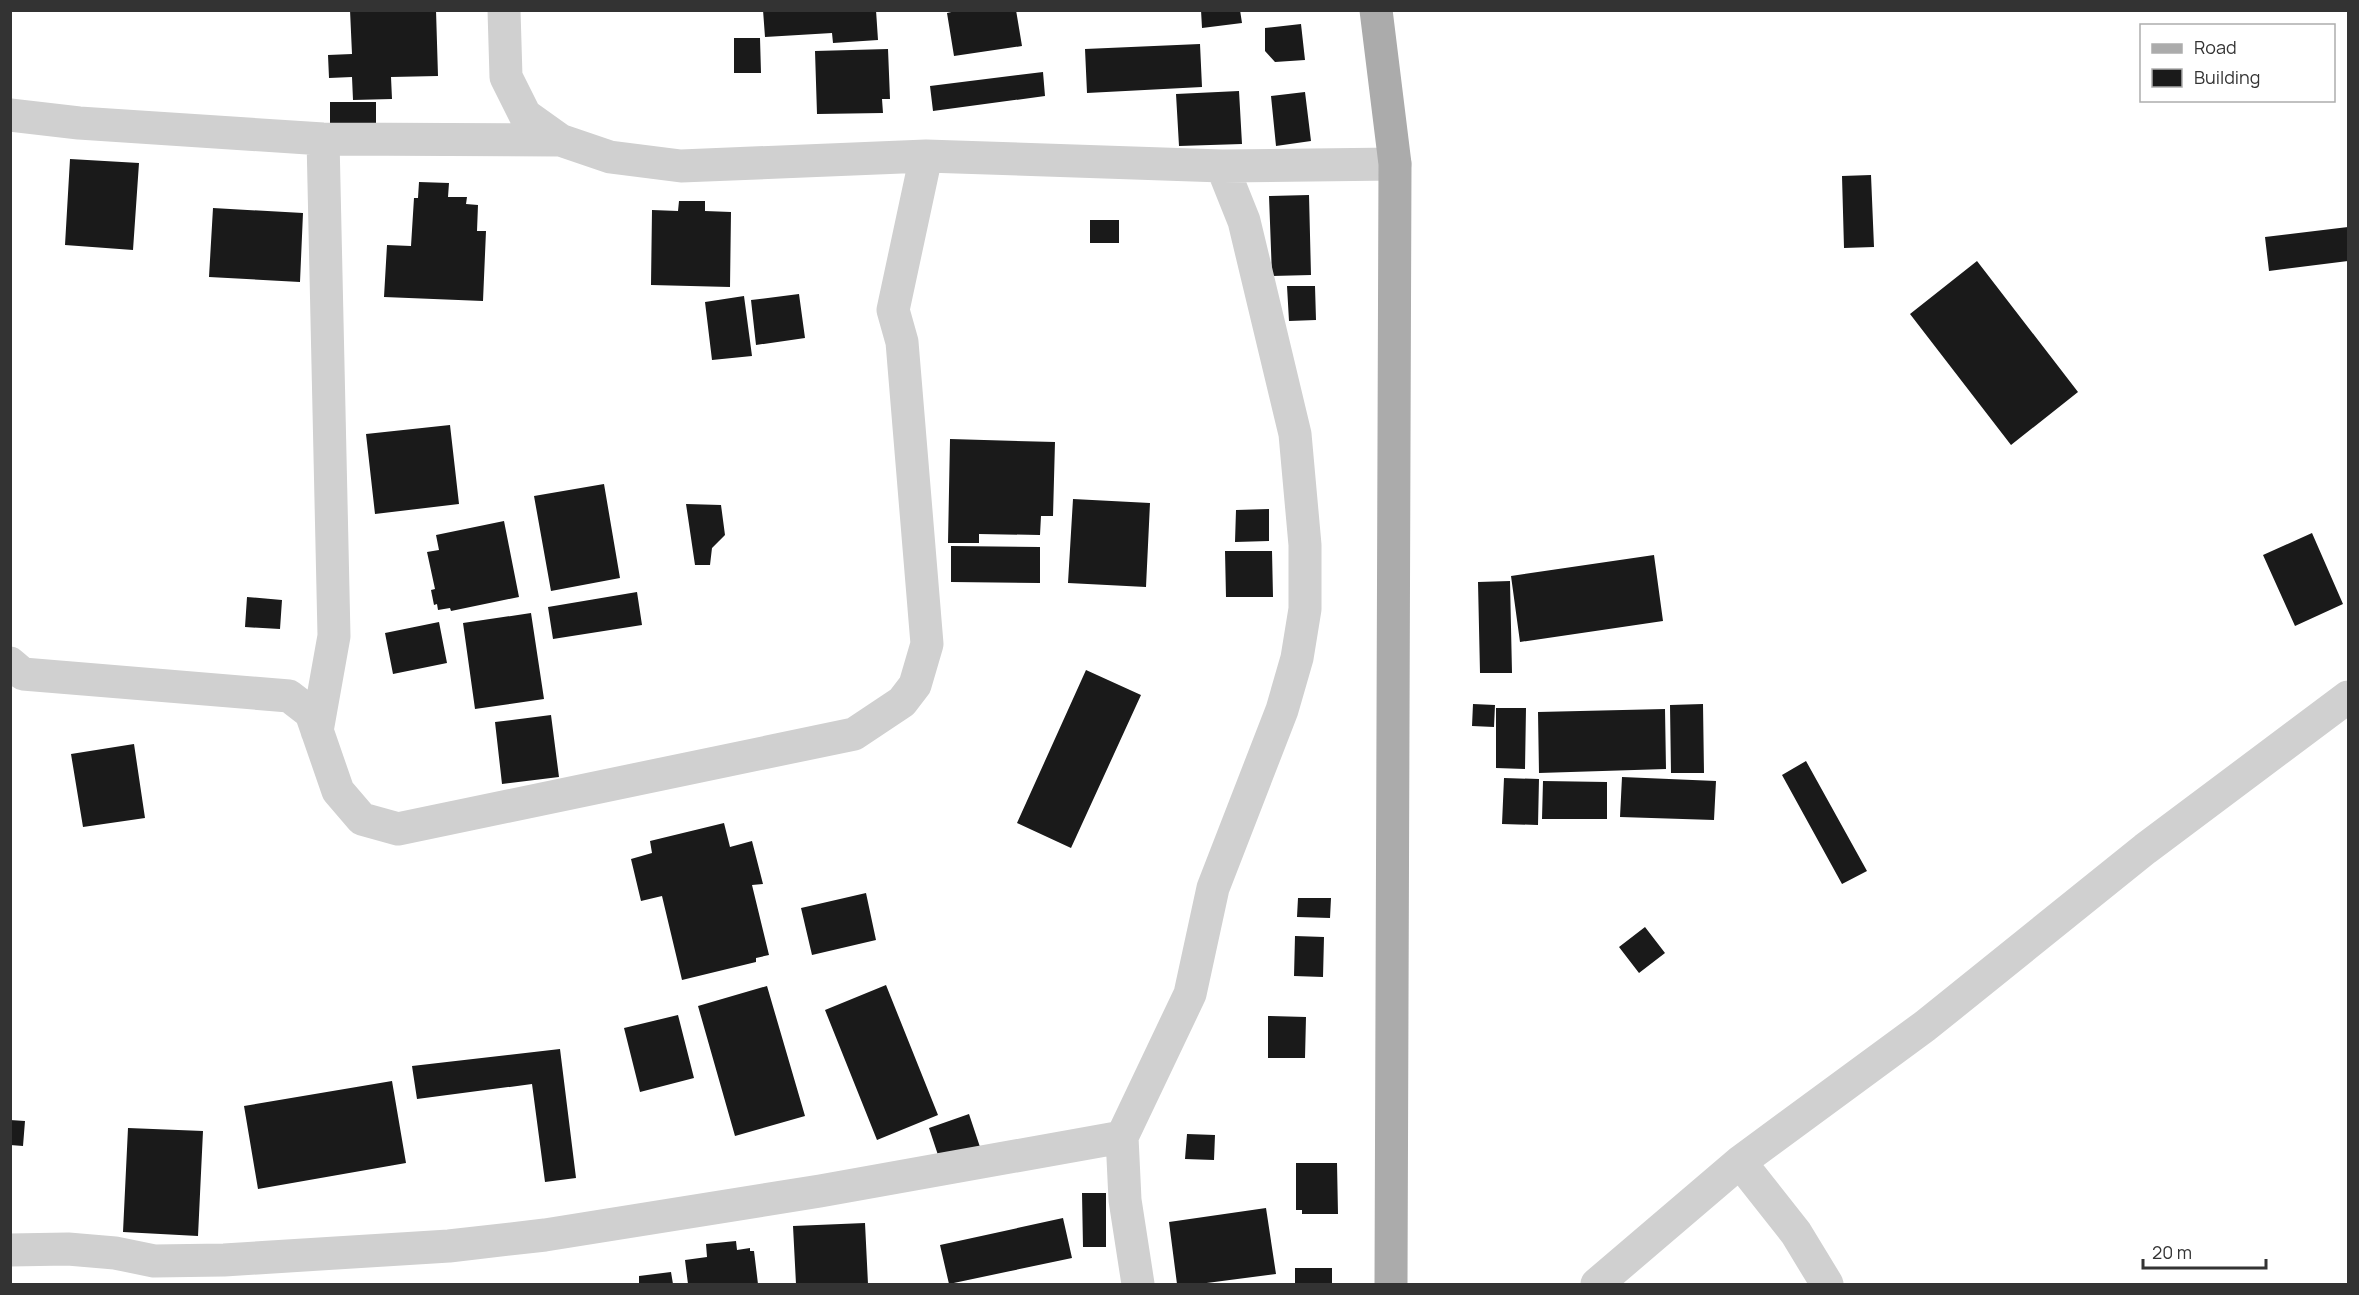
<svg xmlns="http://www.w3.org/2000/svg" width="2359" height="1295" font-family="Manrope,sans-serif">
<rect width="100%" height="100%" fill="#fff"/>
<path fill="#1a1a1a" d="M350 10H436L438 76 391 77 392 99 353 100 352 77 329 78 328 55 352 54Z
M763 10H876L878 40 833 43 832 33 765 37Z
M960 10H1016L1022 46 954 56 947 13Z
M1201 10H1240L1242 23 1202 28Z
M1301 24 1305 60 1275 62 1265 51V28Z
M734 38H760L761 73H734Z
M1200 44 1202 87 1087 93 1085 49Z
M888 49 890 99H882L883 113 817 114 815 51Z
M1043 72 1045 96 933 111 930 86Z
M1239 91 1242 144 1179 146 1176 94Z
M1305 92 1311 141 1276 146 1271 96Z
M330 102H376V130H330Z
M70 159 139 163 133 250 65 245Z
M1871 175 1874 247 1844 248 1842 176Z
M419 182 449 183 448 197H467L466 204 478 205 477 231H486L483 301 384 297 387 245 411 246 414 198H418Z
M1309 195 1311 275 1272 276 1269 196Z
M679 201H705V211L731 212 730 287 651 285 652 210 678 211Z
M213 208 303 213 300 282 209 277Z
M1090 220H1119V243H1090Z
M2348 227V261L2269 271 2265 237Z
M1977 261 2078 392 2011 445 1910 314Z
M1287 286H1315L1316 320 1289 321Z
M799 294 805 338 756 345 751 300Z
M744 296 752 356 712 360 705 302Z
M450 425 459 504 375 514 366 434Z
M950 439 1055 442 1053 516H1041L1040 535 979 534V543H948Z
M604 484 620 578 551 591 534 496Z
M1073 499 1150 503 1146 587 1068 583Z
M686 504 721 505 725 535 712 548 710 565H695Z
M1269 509V541L1235 542 1236 510Z
M504 521 519 597 451 611 450 608 438 610 437 604 434 605 431 590 435 589 427 552 439 550 436 535Z
M2312 533 2343 604 2295 626 2263 555Z
M951 546 1040 547V583L951 582Z
M1225 551H1272L1273 597H1226Z
M1654 555 1663 621 1520 642 1511 576Z
M1510 581 1512 673H1480L1478 582Z
M637 592 642 625 553 639 548 607Z
M247 597 282 600 280 629 245 627Z
M531 613 544 699 475 709 463 623Z
M439 622 447 663 393 674 385 633Z
M1086 670 1141 695 1071 848 1017 823Z
M1473 704 1495 705 1494 727 1472 726Z
M1703 704 1704 773H1671L1670 705Z
M1496 708H1526L1525 769 1496 768Z
M1665 709 1666 769 1539 773 1538 712Z
M551 715 559 777 502 784 495 722Z
M134 744 145 818 83 827 71 754Z
M1806 761 1867 871 1842 884 1782 775Z
M1622 777 1716 781 1714 820 1620 817Z
M1504 778 1539 779 1538 825 1502 824Z
M1543 781 1607 782V819H1542Z
M724 823 730 847 752 841 763 884 752 885 769 955 756 958V962L682 980 662 896 641 901 631 859 652 853 650 841Z
M866 893 876 940 812 955 801 908Z
M1298 898H1331L1330 918 1297 917Z
M1645 927 1665 953 1639 973 1619 947Z
M1295 936 1324 937 1323 977 1294 976Z
M886 985 938 1115 877 1140 825 1010Z
M767 986 805 1116 735 1136 698 1006Z
M678 1015 694 1078 640 1092 624 1028Z
M1268 1016 1306 1017 1305 1058H1268Z
M560 1049 576 1178 545 1182 532 1084 417 1099 412 1066Z
M392 1081 406 1163 258 1189 244 1106Z
M969 1114 981 1150 941 1164 929 1128Z
M10 1120 25 1121 23 1146 10 1145Z
M128 1128 203 1131 198 1236 123 1232Z
M1187 1134 1215 1135 1214 1160 1185 1159Z
M1296 1163H1337L1338 1214H1302V1210H1296Z
M1082 1193H1106V1247H1083Z
M1266 1208 1276 1274 1199 1284H1177L1169 1222Z
M1063 1218 1072 1258 949 1284 940 1245Z
M865 1223 868 1284H796L793 1226Z
M736 1241 737 1250 750 1248V1251H754L758 1284H688L685 1260 707 1257 706 1244Z
M1295 1268H1332V1284H1295Z
M671 1272 673 1284H639V1276Z"/>
<g fill="none" stroke-linecap="round" stroke-linejoin="round">
<path stroke="#d0d0d0" stroke-width="33" d="M504 10 506 77 525 115 560 140 610 157 681 166 926 156 1222 166 1395 164
M10 115 79 123 323 139 560 140
M10 663 23 674 289 696 311 713 338 791 362 819 398 829 854 734 902 702 915 685 927 644 902 342 893 310 926 156
M317 731 334 636 323 139
M1740 1162 1796 1233 1827 1284
M10 1250 68 1249 115 1253 154 1261 224 1260 449 1246 545 1235 820 1191 1122 1137
M1138 1284 1125 1200 1122 1137 1190 994 1213 888 1282 710 1297 658 1305 609V545L1295 434 1244 221 1222 166
M1597 1284 1740 1162 1925 1026 2145 849 2348 697"/>
<path stroke="#ababab" stroke-width="33" d="M1376 10 1395 164 1391 1284"/>
</g>
<rect width="2359" height="1295" fill="none" stroke="#333333" stroke-width="24"/>
<rect x="2140" y="24" width="195" height="78" fill="#ffffff" stroke="#adadad" stroke-width="1.5"/>
<rect x="2152" y="44" width="30" height="9" fill="#ababab" stroke="#adadad" stroke-width="1.5"/>
<text x="2194" y="54" font-size="18" fill="#333333">Road</text>
<rect x="2152" y="69" width="30" height="18" fill="#1a1a1a" stroke="#adadad" stroke-width="1.5"/>
<text x="2194" y="84" font-size="18" fill="#333333">Building</text>
<path d="M2143 1259v9h123v-9" fill="none" stroke="#333333" stroke-width="3"/>
<text x="2152" y="1259" font-size="18" fill="#333333" stroke="#ffffff" stroke-width="4.5" paint-order="stroke">20 m</text>
</svg>
